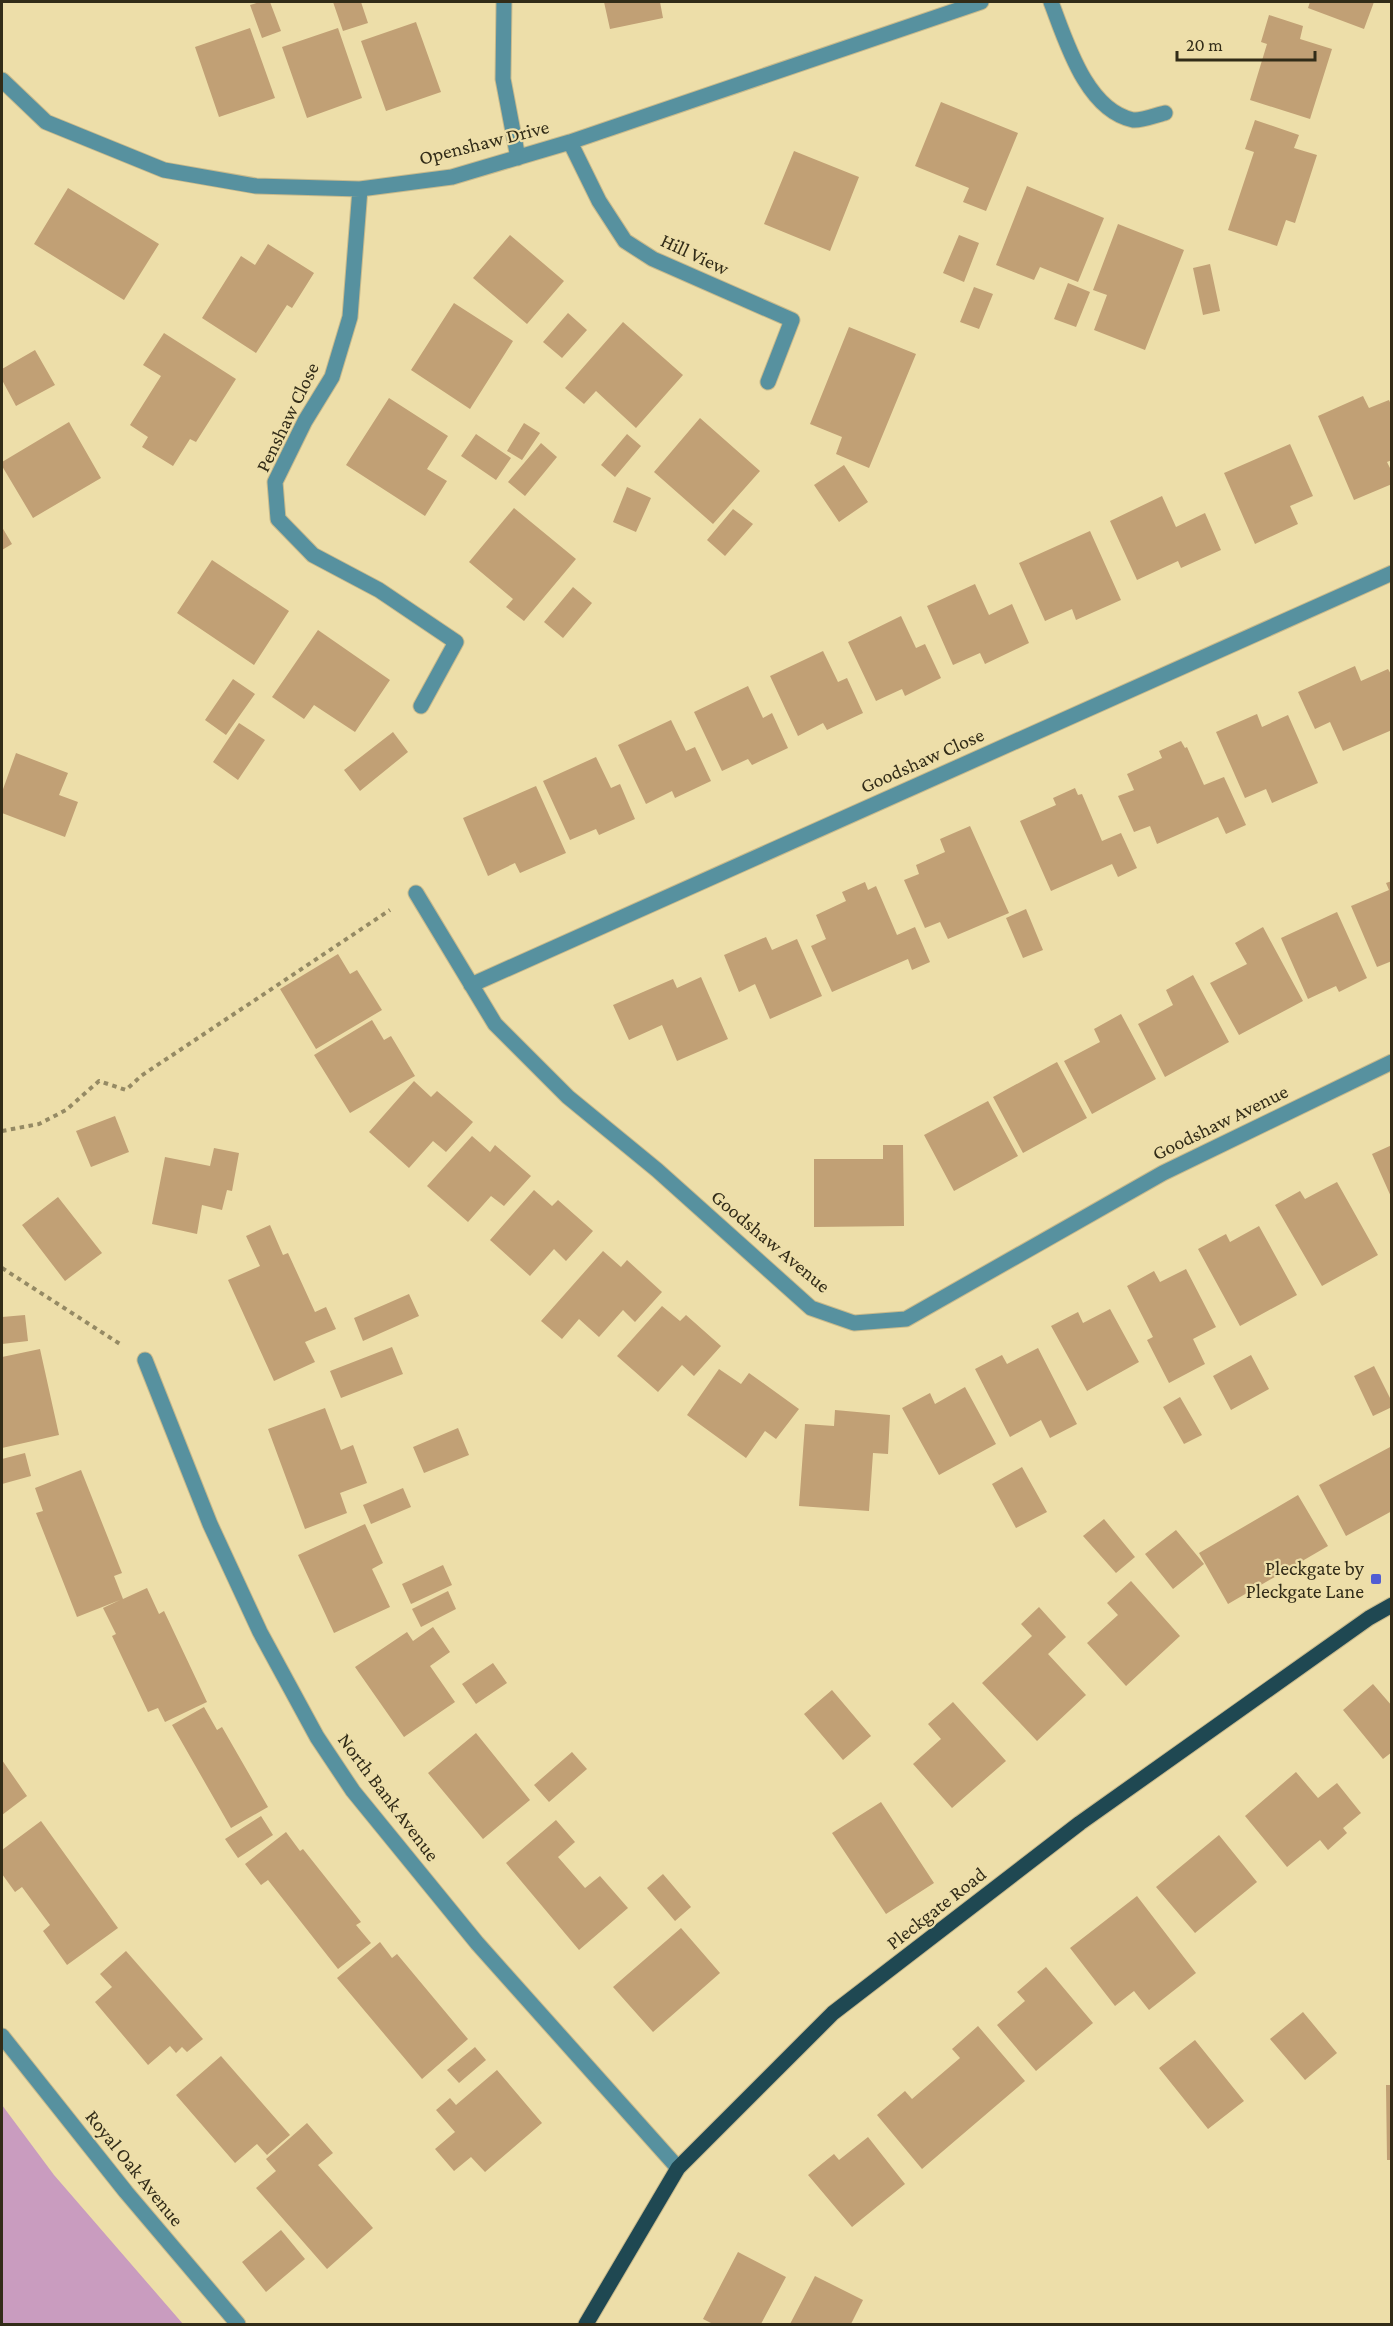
<svg xmlns="http://www.w3.org/2000/svg" width="1393" height="2326" font-family="'Crimson Pro',serif">
<rect width="100%" height="100%" fill="#eddea9"/>
<path fill="#c99cbf" d="M2 2105 54 2175 183 2324H2Z"/>
<path fill="#c1a075" d="M260 2H270L281 31 262 38 250 5Z
M333 2H361L368 23 343 31Z
M604 2H660L663 18 610 29Z
M1310 2H1374L1364 29 1308 8Z
M1269 15 1303 26 1300 39 1332 49 1310 119 1250 100 1267 44 1261 42Z
M416 22 441 92 386 111 361 41Z
M250 28 275 98 219 117 195 47Z
M338 28 362 98 307 118 282 47Z
M941 102 1018 133 986 211 963 202 969 188 915 166Z
M1255 120 1299 135 1294 148 1317 155 1295 223 1286 220 1277 246 1228 230 1254 152 1245 149Z
M794 151 859 177 830 251 764 224Z
M1027 186 1104 218 1078 282 1040 267 1034 280 996 265Z
M68 188 159 244 124 300 34 244Z
M1118 224 1184 250 1145 350 1094 330 1107 295 1093 290Z
M510 235 564 281 527 324 473 278Z
M959 235 979 243 964 282 943 273Z
M268 244 314 273 292 308 287 305 256 353 202 318 241 256 255 265Z
M1210 264 1220 311 1203 315 1193 268Z
M1068 283 1090 292 1076 327 1054 319Z
M974 287 993 294 979 329 960 322Z
M454 303 513 341 470 409 411 370Z
M568 313 587 330 562 358 543 342Z
M623 322 683 375 636 428 596 391 584 404 565 388Z
M849 327 916 354 869 468 836 454 842 437 810 424Z
M164 333 236 379 196 442 190 439 173 466 142 447 148 437 130 425 161 376 143 365Z
M35 350 55 385 16 406 2 380V369Z
M1363 396 1369 408 1389 400 1392 407V460L1387 462 1392 472V484L1354 500 1318 416Z
M389 398 448 436 427 469 447 481 425 516 346 465Z
M700 418 760 471 713 524 654 472Z
M69 422 101 478 33 518 2 466V462Z
M524 423 540 433 522 460 507 451Z
M476 434 511 458 496 480 461 456Z
M627 434 641 446 615 477 601 465Z
M541 443 557 457 525 496 508 482Z
M1290 444 1313 496 1290 506 1298 524 1255 544 1224 473Z
M844 465 868 502 839 522 814 485Z
M627 487 651 498 636 532 613 522Z
M1162 496 1176 527 1205 513 1221 550 1181 568 1178 561 1137 580 1110 521Z
M514 508 576 559 524 621 506 607 513 599 469 562Z
M733 509 753 524 725 556 707 540Z
M2 527 12 544 2 550Z
M1090 531 1121 600 1076 620 1072 609 1045 621 1019 563Z
M212 560 289 611 254 665 177 613Z
M975 584 989 615 1012 604 1029 643 985 664 980 653 953 665 927 606Z
M573 587 592 603 563 638 544 622Z
M901 616 916 648 925 644 941 678 905 696 902 689 876 701 848 642Z
M318 630 390 680 355 732 314 705 304 719 272 697Z
M823 651 838 682 847 678 863 713 827 730 823 723 798 736 770 676Z
M1355 666 1361 681 1388 669 1392 676V730L1343 751 1330 722 1315 729 1298 692Z
M233 679 255 694 226 735 205 720Z
M748 686 763 718 772 713 788 748 752 765 748 759 722 771 694 712Z
M1257 714 1262 727 1288 715 1318 783 1272 803 1266 789 1245 798 1216 732Z
M671 720 686 751 695 747 711 781 675 798 672 791 646 804 618 745Z
M239 723 265 740 238 780 213 762Z
M393 732 408 752 360 791 344 770Z
M1181 741 1185 748 1187 747 1204 785 1224 777 1246 825 1226 834 1218 817 1157 844 1150 826 1134 832 1118 796 1134 790 1127 774 1162 758 1159 751Z
M16 753 68 773 59 795 78 802 65 837 2 813V792Z
M596 757 611 788 620 784 635 819 599 835 596 829 570 840 543 781Z
M536 786 566 853 520 873 515 863 488 876 463 818Z
M1075 788 1078 795 1082 794 1102 841 1121 833 1137 868 1118 877 1112 864 1051 891 1020 821 1056 805 1053 798Z
M970 826 1009 913 948 939 940 922 925 928 904 880 919 874 916 865 945 852 940 839Z
M1392 881V961L1377 967 1351 906 1389 890 1386 883Z
M865 882 868 890 876 886 897 935 915 927 930 962 912 970 908 959 832 992 811 946 826 939 816 915 846 901 842 892Z
M1026 909 1043 950 1023 958 1006 918Z
M1337 912 1367 978 1339 992 1336 986 1308 999 1281 938Z
M1263 927 1303 1001 1239 1035 1210 983 1247 964 1235 943Z
M766 937 772 950 797 939 822 996 770 1019 755 984 739 992 724 955Z
M338 954 350 974 357 970 382 1010 316 1049 280 989Z
M1193 975 1229 1042 1165 1077 1138 1024 1173 1005 1166 990Z
M701 977 728 1039 677 1061 662 1025 629 1040 613 1005 673 979 677 988Z
M1121 1014 1156 1079 1092 1114 1064 1061 1100 1042 1094 1029Z
M372 1020 384 1040 391 1036 415 1076 350 1113 314 1055Z
M1057 1062 1087 1118 1023 1153 993 1097Z
M414 1081 431 1097 437 1091 473 1122 446 1152 433 1141 409 1168 369 1132Z
M988 1101 1018 1156 954 1191 924 1135Z
M115 1116 129 1152 91 1167 76 1131Z
M472 1136 490 1152 495 1145 531 1176 504 1206 491 1196 468 1222 427 1186Z
M883 1145H903L904 1226 814 1227V1159H883Z
M1392 1145V1199L1372 1154Z
M214 1148 239 1153 232 1191 227 1190 222 1210 202 1205 197 1234 152 1224 165 1157 210 1166Z
M1337 1182 1378 1255 1322 1286 1275 1205 1300 1191 1305 1199Z
M534 1190 552 1206 558 1200 593 1231 566 1261 554 1249 530 1276 490 1240Z
M58 1197 102 1253 65 1281 22 1225Z
M270 1225 283 1255 288 1253 315 1312 326 1307 336 1329 305 1342 315 1362 274 1381 228 1280 260 1266 246 1236Z
M1259 1226 1297 1295 1240 1326 1198 1249 1226 1234 1230 1242Z
M603 1251 621 1267 627 1260 662 1292 635 1322 623 1310 599 1337 579 1319 562 1339 541 1321Z
M1186 1269 1216 1327 1193 1339 1205 1364 1169 1383 1147 1340 1153 1337 1127 1286 1154 1271 1160 1282Z
M409 1294 419 1316 363 1341 354 1318Z
M662 1306 680 1321 686 1315 721 1346 694 1376 682 1365 658 1392 617 1356Z
M1110 1309 1139 1362 1087 1391 1051 1326 1078 1312 1083 1323Z
M25 1315 28 1341 2 1344V1317Z
M392 1347 403 1374 341 1398 330 1371Z
M1038 1348 1077 1424 1050 1438 1041 1420 1010 1437 975 1369 1002 1355 1007 1364Z
M40 1349 59 1435 2 1448V1357Z
M1251 1355 1269 1389 1231 1410 1213 1376Z
M1374 1366 1392 1402V1407L1373 1416 1354 1376Z
M719 1369 741 1384 749 1373 799 1409 776 1439 765 1431 746 1458 687 1415Z
M965 1387 996 1444 939 1475 902 1408 930 1393 935 1404Z
M1180 1397 1202 1435 1184 1444 1163 1407Z
M325 1408 341 1450 353 1445 367 1483 340 1493 347 1513 305 1529 268 1429Z
M835 1410 890 1415 888 1454 873 1453 869 1511 799 1506 805 1424 834 1426Z
M458 1428 469 1455 424 1473 413 1447Z
M1392 1446V1511L1346 1536 1319 1485Z
M25 1453 31 1476 2 1484V1459Z
M1022 1467 1047 1512 1016 1528 992 1484Z
M81 1470 122 1573 114 1576 123 1599 147 1588 159 1614 164 1611 207 1702 165 1722 158 1708 148 1712 112 1636 116 1634 103 1608 120 1600 77 1617 36 1513 43 1511 35 1488Z
M403 1488 411 1507 371 1524 363 1505Z
M1298 1495 1328 1546 1228 1604 1199 1553Z
M1104 1519 1135 1557 1116 1573 1083 1536Z
M365 1524 383 1563 372 1569 390 1607 334 1633 298 1555Z
M1176 1530 1204 1564 1173 1589 1145 1554Z
M443 1565 452 1585 411 1604 402 1584Z
M1131 1581 1180 1636 1126 1686 1087 1643 1118 1615 1107 1603Z
M448 1591 456 1609 421 1627 412 1609Z
M1039 1607 1066 1637 1048 1654 1086 1695 1037 1741 982 1683 1032 1636 1021 1624Z
M433 1627 450 1652 430 1666 455 1702 404 1737 355 1667 407 1632 413 1641Z
M493 1663 507 1683 476 1704 462 1684Z
M1373 1684 1392 1706V1752L1383 1759 1343 1710Z
M832 1690 871 1736 843 1760 804 1714Z
M953 1702 1006 1761 952 1808 913 1764 941 1739 928 1724Z
M204 1707 217 1730 222 1727 268 1807 231 1828 172 1725Z
M476 1733 530 1800 483 1839 428 1773Z
M572 1752 587 1769 549 1802 534 1785Z
M2 1760 27 1796 2 1815Z
M1296 1772 1318 1798 1337 1783 1361 1813 1343 1828 1347 1833 1328 1850 1320 1840 1287 1867 1245 1816Z
M881 1802 934 1883 886 1914 832 1833Z
M261 1816 273 1835 238 1858 225 1839Z
M556 1820 575 1842 558 1857 585 1888 600 1876 628 1908 579 1950 506 1863Z
M41 1821 118 1928 67 1965 43 1931 50 1925 22 1887 15 1892 2 1874V1850Z
M286 1832 300 1851 303 1849 361 1922 356 1925 371 1943 338 1969 268 1880 261 1885 245 1864Z
M1219 1835 1257 1882 1195 1933 1156 1887Z
M663 1874 691 1907 675 1921 647 1888Z
M1137 1896 1196 1973 1149 2010 1134 1991 1115 2006 1070 1948Z
M681 1928 720 1973 653 2032 613 1987Z
M380 1942 392 1958 397 1954 468 2039 422 2079 337 1978Z
M126 1951 203 2039 187 2052 182 2047 176 2053 170 2046 148 2065 95 2002 112 1987 100 1974Z
M1046 1967 1093 2023 1036 2071 997 2025 1025 2001 1017 1992Z
M1303 2012 1337 2053 1305 2080 1270 2039Z
M978 2026 1025 2081 922 2169 877 2115 905 2091 912 2099 960 2058 952 2049Z
M1195 2040 1244 2101 1208 2129 1159 2068Z
M475 2047 486 2060 459 2083 447 2070Z
M221 2056 290 2135 267 2155 257 2144 235 2163 176 2095Z
M497 2070 542 2123 485 2172 471 2157 454 2171 435 2149 455 2132 436 2110 450 2098 456 2105Z
M1386 2085H1392V2160H1387Z
M307 2123 333 2153 318 2165 373 2228 327 2269 256 2188 276 2171 266 2159Z
M868 2137 905 2184 852 2227 808 2175 834 2154 839 2160Z
M281 2230 305 2259 266 2292 242 2262Z
M738 2252 786 2277 761 2324H713L703 2319Z
M815 2276 863 2300 851 2324H790Z"/>
<g fill="none" stroke-linecap="round" stroke-linejoin="round">
<defs>
<path id="minor" d="M504 2 503 79 518 158
M1051 2C1066 41 1086 110 1133 120 1142 121 1156 115 1165 113
M2 80 46 122 164 170 256 186 360 189 452 177 570 142 981 2
M570 142 599 201 625 241 653 259 792 320 768 382
M360 189 350 317 332 377 305 421 275 482 278 519 313 555 379 590 456 642 421 706
M416 893 495 1024 568 1097 657 1170 811 1308 854 1323 906 1319 1163 1173 1392 1062
M471 985 1392 573
M145 1360 210 1524 260 1632 317 1737 353 1791 477 1943 678 2168
M2 2036 126 2192 238 2324"/>
<path id="major" d="M586 2324 678 2168 833 2013 1080 1823 1369 1618 1392 1605"/>
</defs>
<use href="#minor" stroke="#c8ba8c" stroke-width="17"/>
<use href="#major" stroke="#c8ba8c" stroke-width="17"/>
<path stroke="#958a64" stroke-width="4" stroke-dasharray="4.5 4.5" stroke-linecap="butt" d="M2 1131 39 1124 66 1110 99 1081 126 1090 141 1076 390 910
M2 1268 120 1344"/>
<use href="#minor" stroke="#57919f" stroke-width="15"/>
<use href="#major" stroke="#1f4852" stroke-width="15"/>
</g>
<rect fill="#515dd3" stroke="#eddea9" stroke-width="2" x="1370" y="1573" width="12" height="12" rx="3"/>
<g text-anchor="middle" stroke-width="4.5" stroke-linejoin="round" paint-order="stroke">
<g font-size="20" fill="#322c18" stroke="#eddea9">
<text transform="translate(484 142) rotate(-14)" y="7">Openshaw Drive</text>
<text transform="translate(695 254) rotate(25)" y="7">Hill View</text>
<text transform="translate(287 417) rotate(-64)" y="7">Penshaw Close</text>
<text transform="translate(922 760) rotate(-24)" y="7">Goodshaw Close</text>
<text transform="translate(1220 1122) rotate(-26)" y="7">Goodshaw Avenue</text>
<text transform="translate(771 1241) rotate(40)" y="7">Goodshaw Avenue</text>
<text transform="translate(389 1797) rotate(53)" y="7">North Bank Avenue</text>
<text transform="translate(936 1908) rotate(-38)" y="7">Pleckgate Road</text>
<text transform="translate(135 2168) rotate(51)" y="7">Royal Oak Avenue</text>
</g>
<g font-size="20" fill="#322c18" stroke="#eddea9" text-anchor="end">
<text x="1364" y="1575">Pleckgate by<tspan x="1364" dy="23">Pleckgate Lane</tspan></text>
</g>
</g>
<rect width="1393" height="2326" fill="none" stroke="#322c18" stroke-width="6"/>
<path d="M1177 51v9h138v-9" fill="none" stroke="#322c18" stroke-width="3"/>
<text x="1186" y="51" font-size="18" fill="#322c18" stroke="#eddea9" stroke-width="4.5" paint-order="stroke">20 m</text>
</svg>
